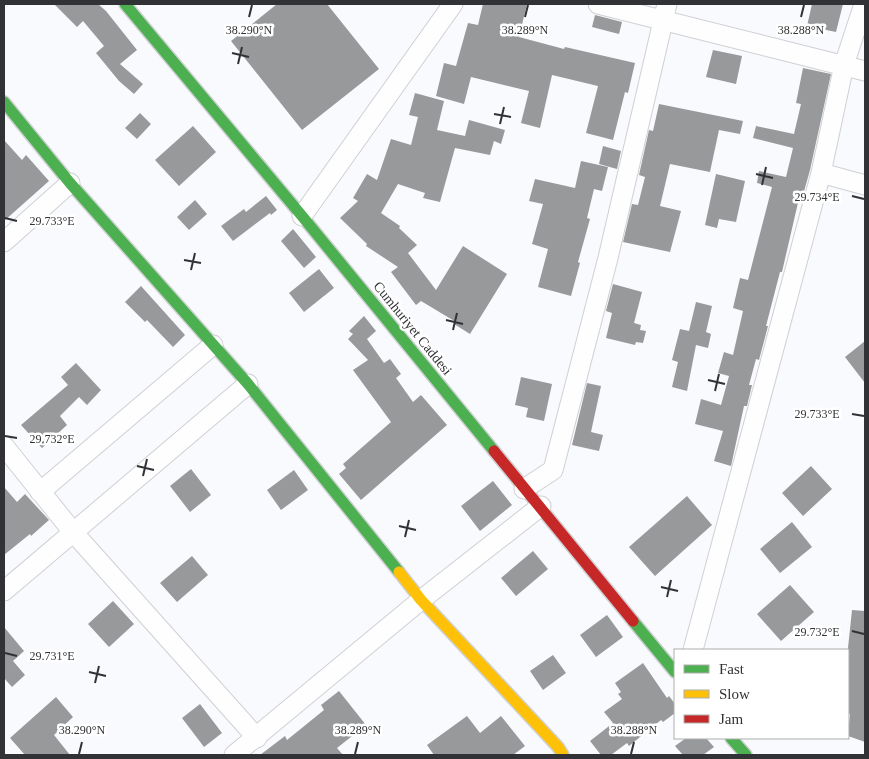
<svg xmlns="http://www.w3.org/2000/svg" width="869" height="759" font-family="'Times New Roman',serif">
<rect width="100%" height="100%" fill="#f9fafd"/>
<path fill="#98999b" d="M54 4H98L106 11 137 50 120 64 143 84 134 94 119 81 96 53 104 46 83 21 77 27Z
M277 4H327L379 69 302 130 231 41Z
M483 4H527L519 37 564 49 565 47 635 63 628 93 625 92 613 140 586 133 598 86 552 75 540 128 521 123 529 91 471 77 464 104 436 96 444 63 456 66 468 23 478 25Z
M812 4H843L836 32 807 26Z
M595 15 622 22 619 34 592 27Z
M713 50 742 56 736 84 706 77Z
M803 68 831 74 810 170 803 195 800 194 782 272H780L766 326H768L759 360 756 359 749 385H752L747 406H744L731 466 714 461 723 431 695 424 701 399 721 405 729 376 718 373 724 352 733 355 743 311 733 308 740 278 748 280 772 187 757 183 759 171 786 177 793 148 753 138 756 126 794 134 801 104 796 103Z
M415 93 444 101 437 130 465 136 469 120 505 130 501 144 494 141 490 155 455 148 440 202 423 198 425 193 398 184 381 213 400 226 399 228 417 245 408 253 436 290 463 246 507 274 470 334 454 324 456 322 421 301 416 305 391 272 398 267 366 246 367 244 340 218 358 201 353 198 367 174 377 180 391 139 411 145 418 117 409 115Z
M659 104 743 121 740 134 719 130 710 172 670 164 660 206 681 211 670 252 623 242 632 204 638 205 645 177 639 175 649 130 653 131Z
M140 113 151 124 137 139 125 128Z
M193 126 216 152 179 186 155 160Z
M4 140 22 160 26 155 49 181 4 221Z
M603 146 621 151 617 169 599 164Z
M581 161 608 167 602 191 594 189 587 218 590 219 578 262 580 263 571 296 538 287 548 249 532 244 543 204 529 201 535 179 575 188Z
M716 174 745 181 736 222 719 219 717 228 705 225Z
M266 196 277 210 271 215 270 213 233 241 221 226 244 209 246 212Z
M195 200 207 214 189 230 177 217Z
M293 229 316 257 304 268 281 241Z
M319 269 334 288 304 312 289 293Z
M613 284 642 292 634 323 641 325 640 330 646 331 643 343 636 342 635 345 606 338 612 313 606 311Z
M141 286 185 335 173 347 147 320 145 322 125 302Z
M696 302 712 306 706 332 711 334 708 348 696 345 687 391 672 387 678 362 672 360 680 329 689 331Z
M364 316 376 331 367 339 384 363 390 359 401 374 396 378 413 402 421 395 447 425 361 500 339 474 346 468 343 464 391 422 353 370 368 360 348 339 353 334 349 331Z
M865 341V383L845 357Z
M76 363 101 390 87 405 79 397 60 416 67 425 42 448 21 425 68 385 61 377Z
M521 377 552 384 544 421 526 417 528 408 515 405Z
M587 383 601 386 591 432 603 435 599 451 572 445Z
M811 466 832 489 803 516 782 493Z
M191 469 211 495 190 512 170 486Z
M294 470 308 490 281 510 267 490Z
M493 481 512 505 480 531 461 506Z
M4 487 17 502 25 494 49 520 31 536 30 534 4 555Z
M687 496 712 525 655 576 629 547Z
M792 522 812 547 780 573 760 549Z
M533 551 548 569 516 596 501 578Z
M192 556 208 575 177 602 160 583Z
M790 585 814 612 781 641 757 614Z
M113 601 134 624 109 647 88 624Z
M852 610 865 611V742L848 736 850 714H848V648Z
M607 615 623 637 596 657 580 635Z
M4 627 24 651 13 661 25 675 12 687 4 678Z
M553 655 566 673 543 690 530 671Z
M643 663 667 698 669 696 675 704V713L663 722 661 720 629 746 627 743 611 755H601L590 741 613 723 604 712 622 699 618 694 621 692 615 683Z
M339 691 366 725 337 748 343 755H260L285 736 287 740 324 710 321 705Z
M56 697 73 717 54 735 70 755H25L10 738Z
M200 704 222 733 204 747 182 718Z
M467 716 480 733 501 716 525 746 513 755H434L427 745Z
M686 738H706L714 747 703 755H683L675 746Z"/>
<g fill="none" stroke-linecap="round" stroke-linejoin="round">
<defs>
<path id="street" d="M598 4 865 71
M821 173 865 185
M302 216 453 4
M4 242 70 183
M4 446 73 532 257 738
M524 489 553 470 608 258 667 4
M40 492 213 345
M4 591 248 384
M693 650 821 173 844 65 864 4
M234 755 421 600 541 506"/>
<path id="fast" d="M125 4 302 216 494 451
M4 102 70 183 248 384 399 572
M633 621 675 672
M731 738 746 755"/>
<path id="slow" d="M399 572 421 600 558 747 563 755"/>
<path id="jam" d="M494 451 633 621"/>
</defs>
<use href="#street" stroke="#cfd0d3" stroke-width="21"/>
<use href="#fast" stroke="#cfd0d3" stroke-width="14"/>
<use href="#slow" stroke="#cfd0d3" stroke-width="14"/>
<use href="#jam" stroke="#cfd0d3" stroke-width="14"/>
<use href="#street" stroke="#fefeff" stroke-width="19"/>
<use href="#fast" stroke="#4caf50" stroke-width="11"/>
<use href="#slow" stroke="#ffc107" stroke-width="11"/>
<use href="#jam" stroke="#c62828" stroke-width="11"/>
</g>
<path fill="none" stroke="#313235" stroke-width="2" d="M249 17 252 5M525 17 528 5M801 17 804 5M232 53 249 57M238 64 242 47M494 114 511 117M500 124 504 107M756 174 773 178M762 185 766 167M852 196 864 199M5 218 17 221M184 260 201 263M191 270 195 253M446 320 463 324M453 330 457 313M708 380 725 384M715 391 719 374M852 414 864 416M5 436 17 438M137 466 154 470M143 476 147 459M399 526 416 530M405 537 409 520M661 587 678 591M667 597 671 580M852 631 864 634M5 653 17 656M89 672 106 676M95 683 99 666M79 754 82 742M355 754 358 742M631 754 634 742"/>
<g text-anchor="middle" stroke-width="5" stroke-linejoin="round" paint-order="stroke">
<g font-size="14" fill="#313235" stroke="#fff">
<text transform="translate(413 328) rotate(51)" y="5">Cumhuriyet Caddesi</text>
</g>
</g>
<g font-size="12" text-anchor="middle" fill="#313235" stroke="#fff" stroke-width="5" stroke-linejoin="round" paint-order="stroke">
<text x="249" y="34">38.290°N</text>
<text x="525" y="34">38.289°N</text>
<text x="801" y="34">38.288°N</text>
<text x="817" y="201">29.734°E</text>
<text x="52" y="225">29.733°E</text>
<text x="817" y="418">29.733°E</text>
<text x="52" y="443">29.732°E</text>
<text x="817" y="636">29.732°E</text>
<text x="52" y="660">29.731°E</text>
<text x="82" y="734">38.290°N</text>
<text x="358" y="734">38.289°N</text>
<text x="634" y="734">38.288°N</text>
</g>
<rect width="869" height="759" fill="none" stroke="#313235" stroke-width="10"/>
<rect x="674" y="649" width="175" height="90" fill="#ffffff" stroke="#adadae"/>
<rect x="684" y="665" width="25" height="8" fill="#4caf50" stroke="#adadae"/>
<text x="719" y="674" font-size="15" fill="#313235">Fast</text>
<rect x="684" y="690" width="25" height="8" fill="#ffc107" stroke="#adadae"/>
<text x="719" y="699" font-size="15" fill="#313235">Slow</text>
<rect x="684" y="715" width="25" height="8" fill="#c62828" stroke="#adadae"/>
<text x="719" y="724" font-size="15" fill="#313235">Jam</text>
</svg>
